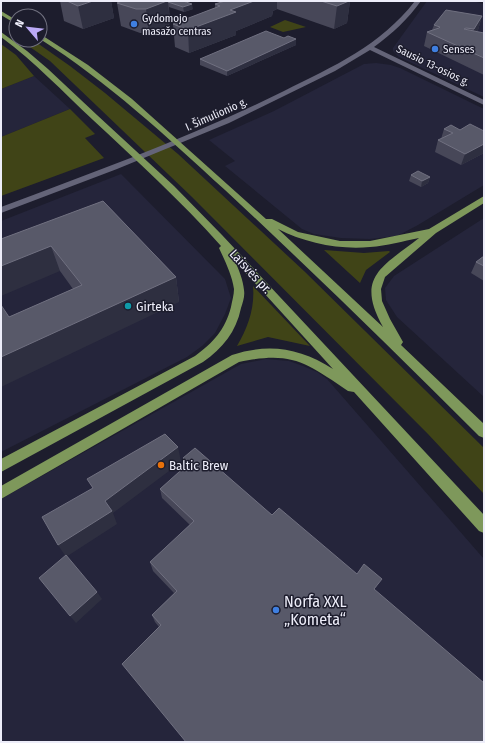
<svg xmlns="http://www.w3.org/2000/svg" width="485" height="743" font-family="'Fira Sans Condensed',sans-serif">
<rect width="100%" height="100%" fill="#1d1d2d"/>
<path fill="#25253b" d="M427 1H473L484 4V97L399 57 393 51V48Z
M376 63 391 65 400 68 484 109V185L418 225 397 236 370 239 341 238 314 234 302 229 225 166 235 161 209 140 274 111 364 64Z
M34 76 70 109 1 137V89Z
M121 174 225 279 231 298 225 314 215 333 202 346 187 357 1 452V221Z
M484 218V397L397 317 386 300 385 288 394 276Z
M266 359 289 361 303 366 317 372 327 379 484 559V742H1V499L241 364Z"/>
<path fill="#404417" d="M285 20 306 27 283 32 270 27Z
M20 40H33L70 66 105 93 178 154 304 271 484 448V494L428 434 192 197 50 61Z
M1 44 16 55 34 76 1 89Z
M70 109 95 134 85 138 104 158 1 196V137Z
M324 250 364 253 389 251 390 252 366 270 360 283Z
M253 286 310 346 268 337 237 346C248 327 255 308 253 286Z"/>
<g fill="none" stroke-linecap="round" stroke-linejoin="round">
<path fill="#646478" fill-rule="evenodd" d="M415 1H421C408 19 392 34 374 47L484 100V105L370 50 335 71 229 123 117 169 1 213V207C97 171 193 136 284 91 334 66 380 46 415 1Z"/>
<path fill="#7e985b" fill-rule="evenodd" d="M1 11 16 20V24L1 15Z
M1 32 27 51 48 69 97 115 174 186 222 235 484 515V533L479 531 354 392 348 391C305 362 292 351 239 362L1 499V486L232 355C269 343 300 348 333 369L235 261C239 270 243 280 244 290 245 296 243 302 241 308 236 332 223 348 203 362L1 472V459L195 356C213 343 225 330 231 307 232 301 234 295 234 289 232 275 225 261 219 248L221 246C181 201 137 161 93 120 62 91 36 63 1 37Z
M40 34 88 65 132 99 266 219H272L298 232 340 241H370L429 229 484 196V203L436 233 385 277 381 289 382 301 390 319 403 342 401 345 484 424V438L479 436C396 353 311 270 225 190 166 136 108 82 40 39ZM278 229C305 243 340 250 370 247 387 246 403 241 419 238 382 267 355 277 383 327Z"/>
</g>
<path fill="#474758" d="M60 1H111L114 18 83 29 64 21Z
M183 1 193 9 184 12 169 7 170 24 149 33H140L121 26 117 3Z
M225 1H350L347 23 334 29 277 9 273 11 272 16 236 31V35L189 53 175 47 173 24 215 8V4Z
M482 16 478 30 477 32 484 33V75L424 46 427 32 432 30 434 25Z
M284 38 296 39V45L227 76 200 65V59Z
M444 129 484 131V153L461 165 435 152 438 140 441 139Z
M411 175 430 177 428 183 421 187 409 181Z
M103 201 176 277 179 302 9 317 73 289 60 271 1 239Z
M484 256V281L471 273 476 262Z
M183 458 272 515 357 574 377 587 159 627 155 622 152 615 174 593 153 571 150 562 190 525 162 498 160 489 185 467Z"/>
<path fill="#2e2f40" d="M81 1H111L114 18 83 29 78 6Z
M167 1H168L170 24 149 33 146 9Z
M254 1H277V9L273 11 272 16 236 31V35L189 53 188 30 230 10Z
M349 1H350L347 23 334 29 337 6Z
M192 4 193 9 184 12 183 7Z
M482 16 478 30 470 43 474 29Z
M296 39V45L227 76V71Z
M484 144V153L461 165 465 154Z
M430 177 428 183 421 187 422 181Z
M51 246 60 271 1 296V266Z
M176 277 179 302 1 387V357Z
M178 447 181 462 113 513 117 524 66 557 58 545 105 501Z
M97 592 102 599 76 623 70 616Z"/>
<path fill="#585969" stroke="#707080" d="M67 1H93L78 6Z
M122 1H167L146 9H136L117 3Z
M168 1H183L192 4 183 7 168 2Z
M225 1H254L230 10 236 12 188 30 173 24 220 6 215 4Z
M321 1H349L337 6Z
M446 10 482 16 474 29 466 28 464 29 484 33V58L427 32 439 28 440 27 434 25Z
M266 31 284 38 288 36 296 39 227 71 200 59Z
M470 124 484 131V144L465 154 438 140 453 133 444 129 451 125 460 130Z
M418 171 430 177 422 181 411 175Z
M103 201 176 277 1 357V305L9 317 82 285 51 246 1 266V239Z
M484 256V266L476 262Z
M165 434 178 447 105 501 112 511 58 545 42 517 93 488 87 479Z
M195 448 272 515 279 508 357 574 364 564 382 579 374 589 484 683V742H186L122 664 161 625 152 615 177 591 150 562 194 521 160 489 189 463 183 458Z
M66 555 97 592 70 616 39 578Z"/>
<g fill="#3f7fe0" stroke="#1d1d2d" stroke-width="1.5">
<circle cx="134" cy="24" r="4"/>
<circle cx="435" cy="49" r="4"/>
<circle cx="276" cy="610" r="4"/>
</g>
<circle fill="#0f9aa8" stroke="#1d1d2d" stroke-width="1.5" cx="128" cy="306" r="4"/>
<circle fill="#e8710a" stroke="#1d1d2d" stroke-width="1.5" cx="161" cy="465" r="4"/>
<g text-anchor="middle" stroke-width="3" stroke-linejoin="round" paint-order="stroke">
<g font-size="11" fill="#ededf9" stroke="#1d1d2d" text-anchor="start">
<text x="142" y="22">Gydomojo<tspan x="142" dy="13">masažo centras</tspan></text>
<text x="443" y="53">Senses</text>
</g>
<g font-size="11" fill="#ededf9" stroke="#1d1d2d">
<text transform="translate(433 65) rotate(26)" y="4">Sausio 13-osios g.</text>
<text transform="translate(216 114) rotate(-24)" y="4">I. Šimulionio g.</text>
</g>
<g font-size="13" fill="#ededf9" stroke="#1d1d2d">
<text transform="translate(251 271) rotate(47)" y="5">Laisvės pr.</text>
</g>
<g font-size="13" fill="#ededf9" stroke="#1d1d2d" text-anchor="start">
<text x="136" y="311">Girteka</text>
<text x="169" y="470">Baltic Brew</text>
</g>
<g font-size="16" fill="#ededf9" stroke="#1d1d2d" text-anchor="start">
<text x="284" y="607">Norfa XXL<tspan x="284" dy="18">„Kometa“</tspan></text>
</g>
</g>
<rect width="485" height="743" fill="none" stroke="#ededf9" stroke-width="4"/>
<g transform="translate(28 28) rotate(298)"><circle r="19" fill="#1d1d2d" stroke="#70707f"/>
<path d="M0-3L7 15L0 10L-7 15Z" fill="#bbaaf6"/>
<text y="-6" font-size="11" font-weight="bold" text-anchor="middle" fill="#ededf9">N</text>
</g>
</svg>
